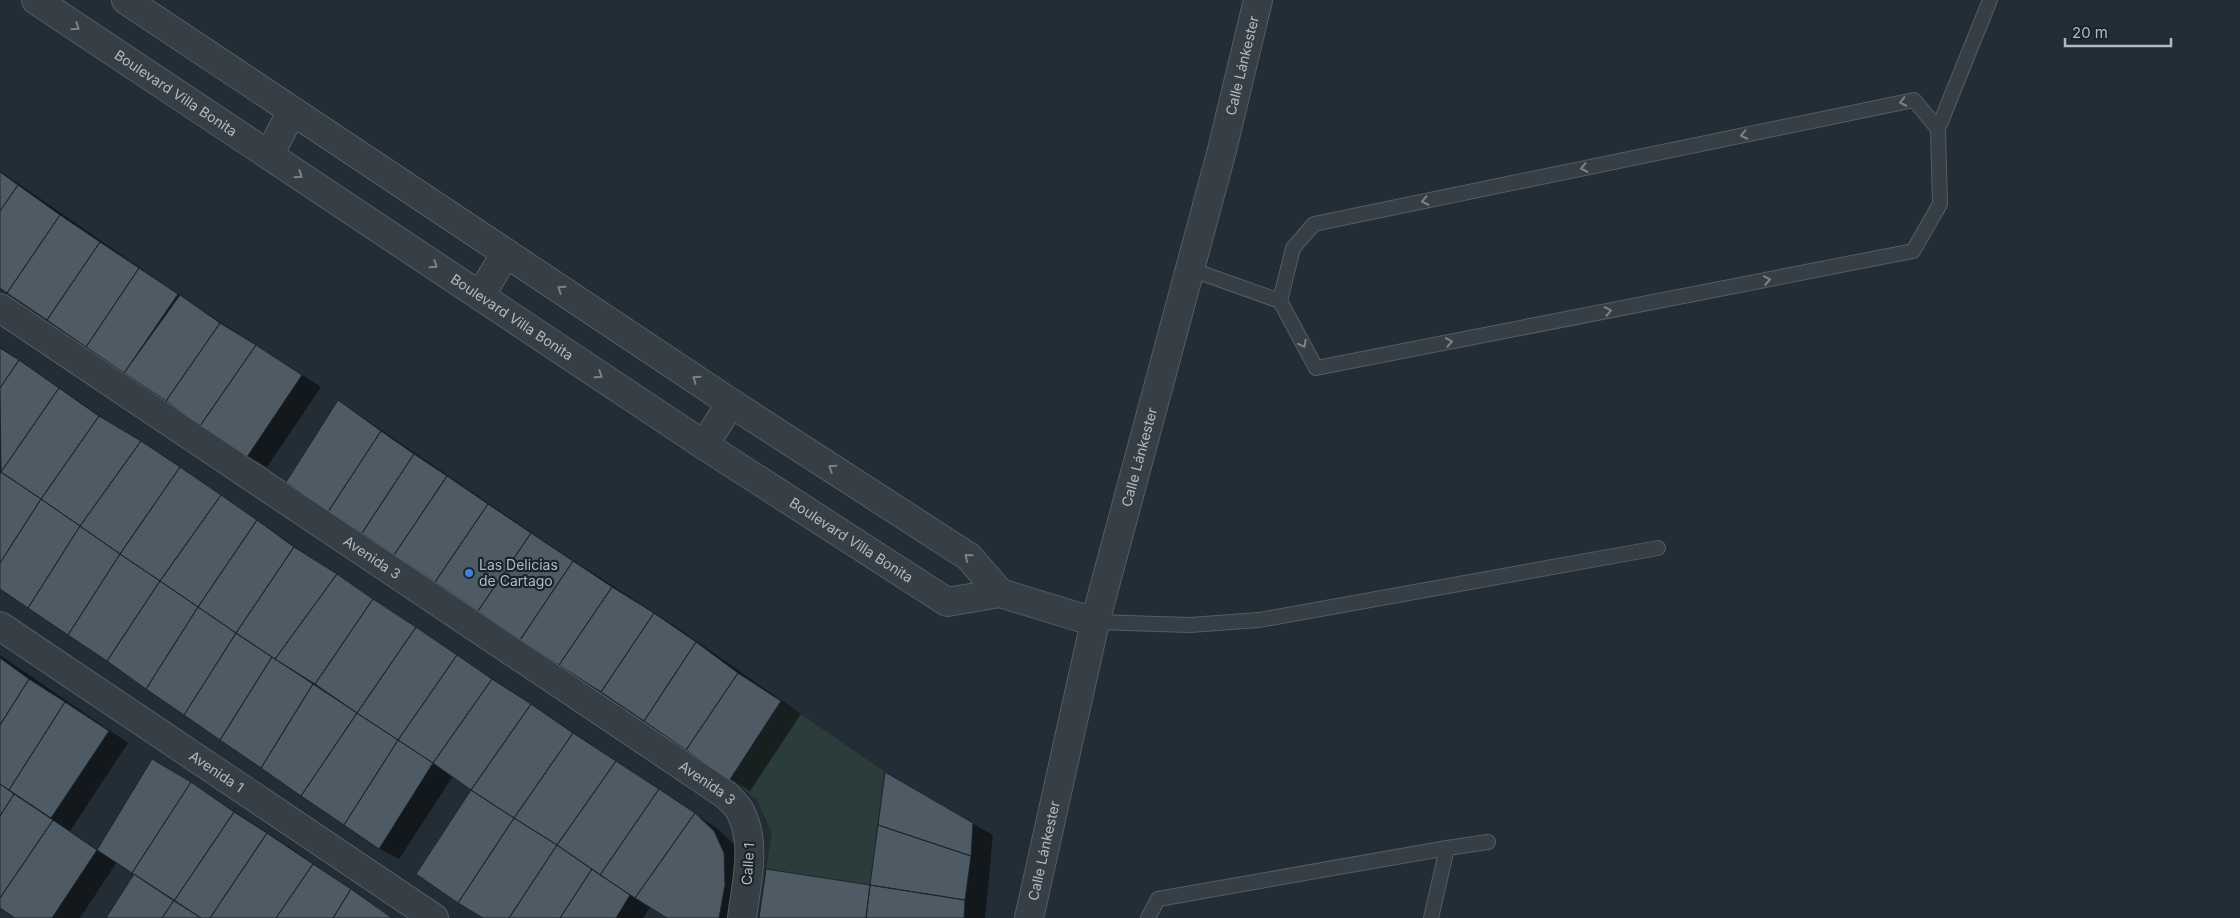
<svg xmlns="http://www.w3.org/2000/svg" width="2240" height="918" font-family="Inter,sans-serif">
<rect width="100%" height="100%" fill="#232d35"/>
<path fill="#2b3d3b" d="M781 701 884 771 870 885 766 869 772 833 757 800 738 784 729 781Z"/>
<path fill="#0007" d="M0 171 197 307 321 387 267 467 247 456 0 286Z
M0 347 119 429 201 481 314 560 715 827 734 844 744 866 741 918H669L651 906 643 918H487L472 790 453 776 399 859 379 848 108 660 0 588Z
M338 402 358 414 551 546 675 626 801 714 750 791 730 779 602 690Z
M0 655 128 743 70 831 98 850 173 772 288 846 392 918H107L135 873 117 862 80 918H16L0 907Z
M886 774 993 835 985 918H759L872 887Z"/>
<path fill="#4e5a64" stroke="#1d262d" d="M0 172 18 185 0 211Z
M18 185 60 215 7 293 0 288V211Z
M60 215 100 242 47 320 7 293Z
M100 242 139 268 86 347 47 320Z
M139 268 178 294 124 373 86 347Z
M180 295 220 323 166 401 124 373Z
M220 323 256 345 200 426 166 401Z
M256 345 302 375 247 457 200 426Z
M0 348 19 360 0 388Z
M19 360 59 388 1 472 0 388Z
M59 388 99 416 41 499 1 472Z
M338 400 381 431 328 512 286 482Z
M99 416 141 441 80 526 41 499Z
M381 431 414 454 362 533 328 512Z
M141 441 180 467 120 554 80 526Z
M414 454 447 476 394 555 362 533Z
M180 467 221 495 160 581 120 554Z
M1 472 41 499 0 563V474Z
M447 476 488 504 435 582 394 555Z
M221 495 257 520 198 607 160 581Z
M41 499 80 526 28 608 0 589V563Z
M488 504 531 533 478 611 435 582Z
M257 520 294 547 236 633 198 607Z
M80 526 120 554 68 635 28 608Z
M531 533 573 561 520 640 478 611Z
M294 547 337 574 275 659 236 633Z
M120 554 160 581 107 661 68 635Z
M573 561 612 587 559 665 520 640Z
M337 574 373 599 315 684 275 659Z
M160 581 198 607 146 689 107 661Z
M612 587 654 613 601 692 559 665Z
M373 599 416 627 357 713 315 684Z
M198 607 236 633 184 715 146 689Z
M654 613 696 642 644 721 601 692Z
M416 627 457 655 398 740 357 713Z
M236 633 272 657 220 740 184 715Z
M696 642 738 673 686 750 644 721Z
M457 655 492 679 433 763 398 740Z
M272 657 313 684 261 768 220 740Z
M0 658 29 679 0 725Z
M738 673 781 701 729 781 686 750Z
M29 679 65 702 9 790 0 784V725Z
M492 679 531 704 471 790 433 763Z
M313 684 357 713 301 796 261 768Z
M65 702 109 731 51 818 9 790Z
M531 704 573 733 514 818 471 790Z
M357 713 398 740 344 825 301 796Z
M573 733 616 761 557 845 514 818Z
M398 740 433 763 379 849 344 825Z
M152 759 191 782 132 873 97 850Z
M616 761 659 789 600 875 557 845Z
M885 772 973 823 971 856 878 825Z
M191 782 234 812 174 901 132 873Z
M0 784 14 794 0 816Z
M659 789 695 813 635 898 600 875Z
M471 790 514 818 458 903 416 874Z
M14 794 53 820 0 898V816Z
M234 812 267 833 210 918H201L174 901Z
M695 813 714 831 724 853 725 885 719 918H667L635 898Z
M514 818 557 845 509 918H483L458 903Z
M53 820 97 850 52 918H15L0 908V898Z
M878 825 971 856 965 900 870 885Z
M267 833 313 864 276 918H210Z
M557 845 592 869 560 918H509Z
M313 864 351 889 333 918H276Z
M592 869 630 895 616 918H560Z
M766 869 870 885 866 918H759Z
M134 874 174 900 162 918H106Z
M870 885 965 900 964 918H866Z
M351 889 392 918H333Z
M174 900 201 918H162Z"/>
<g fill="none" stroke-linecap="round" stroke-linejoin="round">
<defs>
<path id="lane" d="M1938 129 1914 100 1314 224 1293 248 1280 301 1316 368 1913 251 1940 204 1938 129 1990 0
M1190 269 1280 301
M1095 622 1190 625 1259 620 1658 548
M1447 848 1488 842
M1148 918 1158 899 1447 848 1431 918"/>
<g id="street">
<path id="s1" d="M36 0 704 445 947 602 1000 593 1095 622"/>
<path d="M126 0 731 403 969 557 1000 593"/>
<path d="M269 155 292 111"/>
<path d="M480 296 506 253"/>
<path id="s2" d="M0 308 726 795C731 800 738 806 741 813 757 845 746 884 742 918"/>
<path d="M704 445 731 403"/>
<path id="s3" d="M0 626 434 918"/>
<path id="s4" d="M1029 918 1095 622 1222 150 1258 0"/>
</g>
</defs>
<use href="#lane" stroke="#545d64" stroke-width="16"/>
<use href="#street" stroke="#545d64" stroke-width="30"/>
<use href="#lane" stroke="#363f46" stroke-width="14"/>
<use href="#street" stroke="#363f46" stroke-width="28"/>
</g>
<defs><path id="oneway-chevron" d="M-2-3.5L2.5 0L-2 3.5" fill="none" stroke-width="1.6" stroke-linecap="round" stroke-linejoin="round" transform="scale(1.25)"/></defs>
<g stroke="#7a838a">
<use href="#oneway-chevron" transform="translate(76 27) rotate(34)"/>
<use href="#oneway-chevron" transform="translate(1903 102) rotate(168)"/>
<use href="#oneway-chevron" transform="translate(1744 135) rotate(168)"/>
<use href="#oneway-chevron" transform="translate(1584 168) rotate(168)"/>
<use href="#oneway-chevron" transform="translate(299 175) rotate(34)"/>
<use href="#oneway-chevron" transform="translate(1425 201) rotate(168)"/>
<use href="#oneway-chevron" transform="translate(434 265) rotate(34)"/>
<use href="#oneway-chevron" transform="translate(1767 280) rotate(-11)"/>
<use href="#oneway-chevron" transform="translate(561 289) rotate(-146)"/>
<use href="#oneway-chevron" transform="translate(1608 311) rotate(-11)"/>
<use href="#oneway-chevron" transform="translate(1449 342) rotate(-11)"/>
<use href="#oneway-chevron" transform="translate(1303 344) rotate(62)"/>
<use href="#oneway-chevron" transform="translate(599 375) rotate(34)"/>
<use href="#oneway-chevron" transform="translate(696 379) rotate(-146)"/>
<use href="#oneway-chevron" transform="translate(832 468) rotate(-147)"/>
<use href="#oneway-chevron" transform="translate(968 557) rotate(-140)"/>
</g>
<circle fill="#3f7fe0" stroke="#1b242b" stroke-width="2" cx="469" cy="573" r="5"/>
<g text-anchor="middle" stroke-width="4.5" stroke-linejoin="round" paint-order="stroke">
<g font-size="14" fill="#b1bac2" stroke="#1b242b">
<text dy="5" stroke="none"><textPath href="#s4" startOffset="879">Calle Lánkester</textPath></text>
<text dy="5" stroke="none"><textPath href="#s1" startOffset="168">Boulevard Villa Bonita</textPath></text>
<text dy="5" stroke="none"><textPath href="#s1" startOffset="572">Boulevard Villa Bonita</textPath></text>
<text dy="5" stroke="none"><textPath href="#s4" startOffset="474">Calle Lánkester</textPath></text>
<text dy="5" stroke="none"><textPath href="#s1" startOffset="978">Boulevard Villa Bonita</textPath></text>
<text dy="5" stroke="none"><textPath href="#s2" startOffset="448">Avenida 3</textPath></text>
<text dy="5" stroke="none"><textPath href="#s3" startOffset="261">Avenida 1</textPath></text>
<text dy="5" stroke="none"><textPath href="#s2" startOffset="852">Avenida 3</textPath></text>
<text dy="5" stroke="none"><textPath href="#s4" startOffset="69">Calle Lánkester</textPath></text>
<text transform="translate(748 864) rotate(-86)" y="5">Calle 1</text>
</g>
<g font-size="14" fill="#b1bac2" stroke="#1b242b" text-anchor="start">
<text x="479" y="570">Las Delicias<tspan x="479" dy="16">de Cartago</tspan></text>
</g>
</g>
<path d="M2065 38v8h106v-8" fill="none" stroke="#b1bac2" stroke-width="2.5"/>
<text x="2072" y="38" font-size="15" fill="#b1bac2" stroke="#1b242b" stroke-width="4" paint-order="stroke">20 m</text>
</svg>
